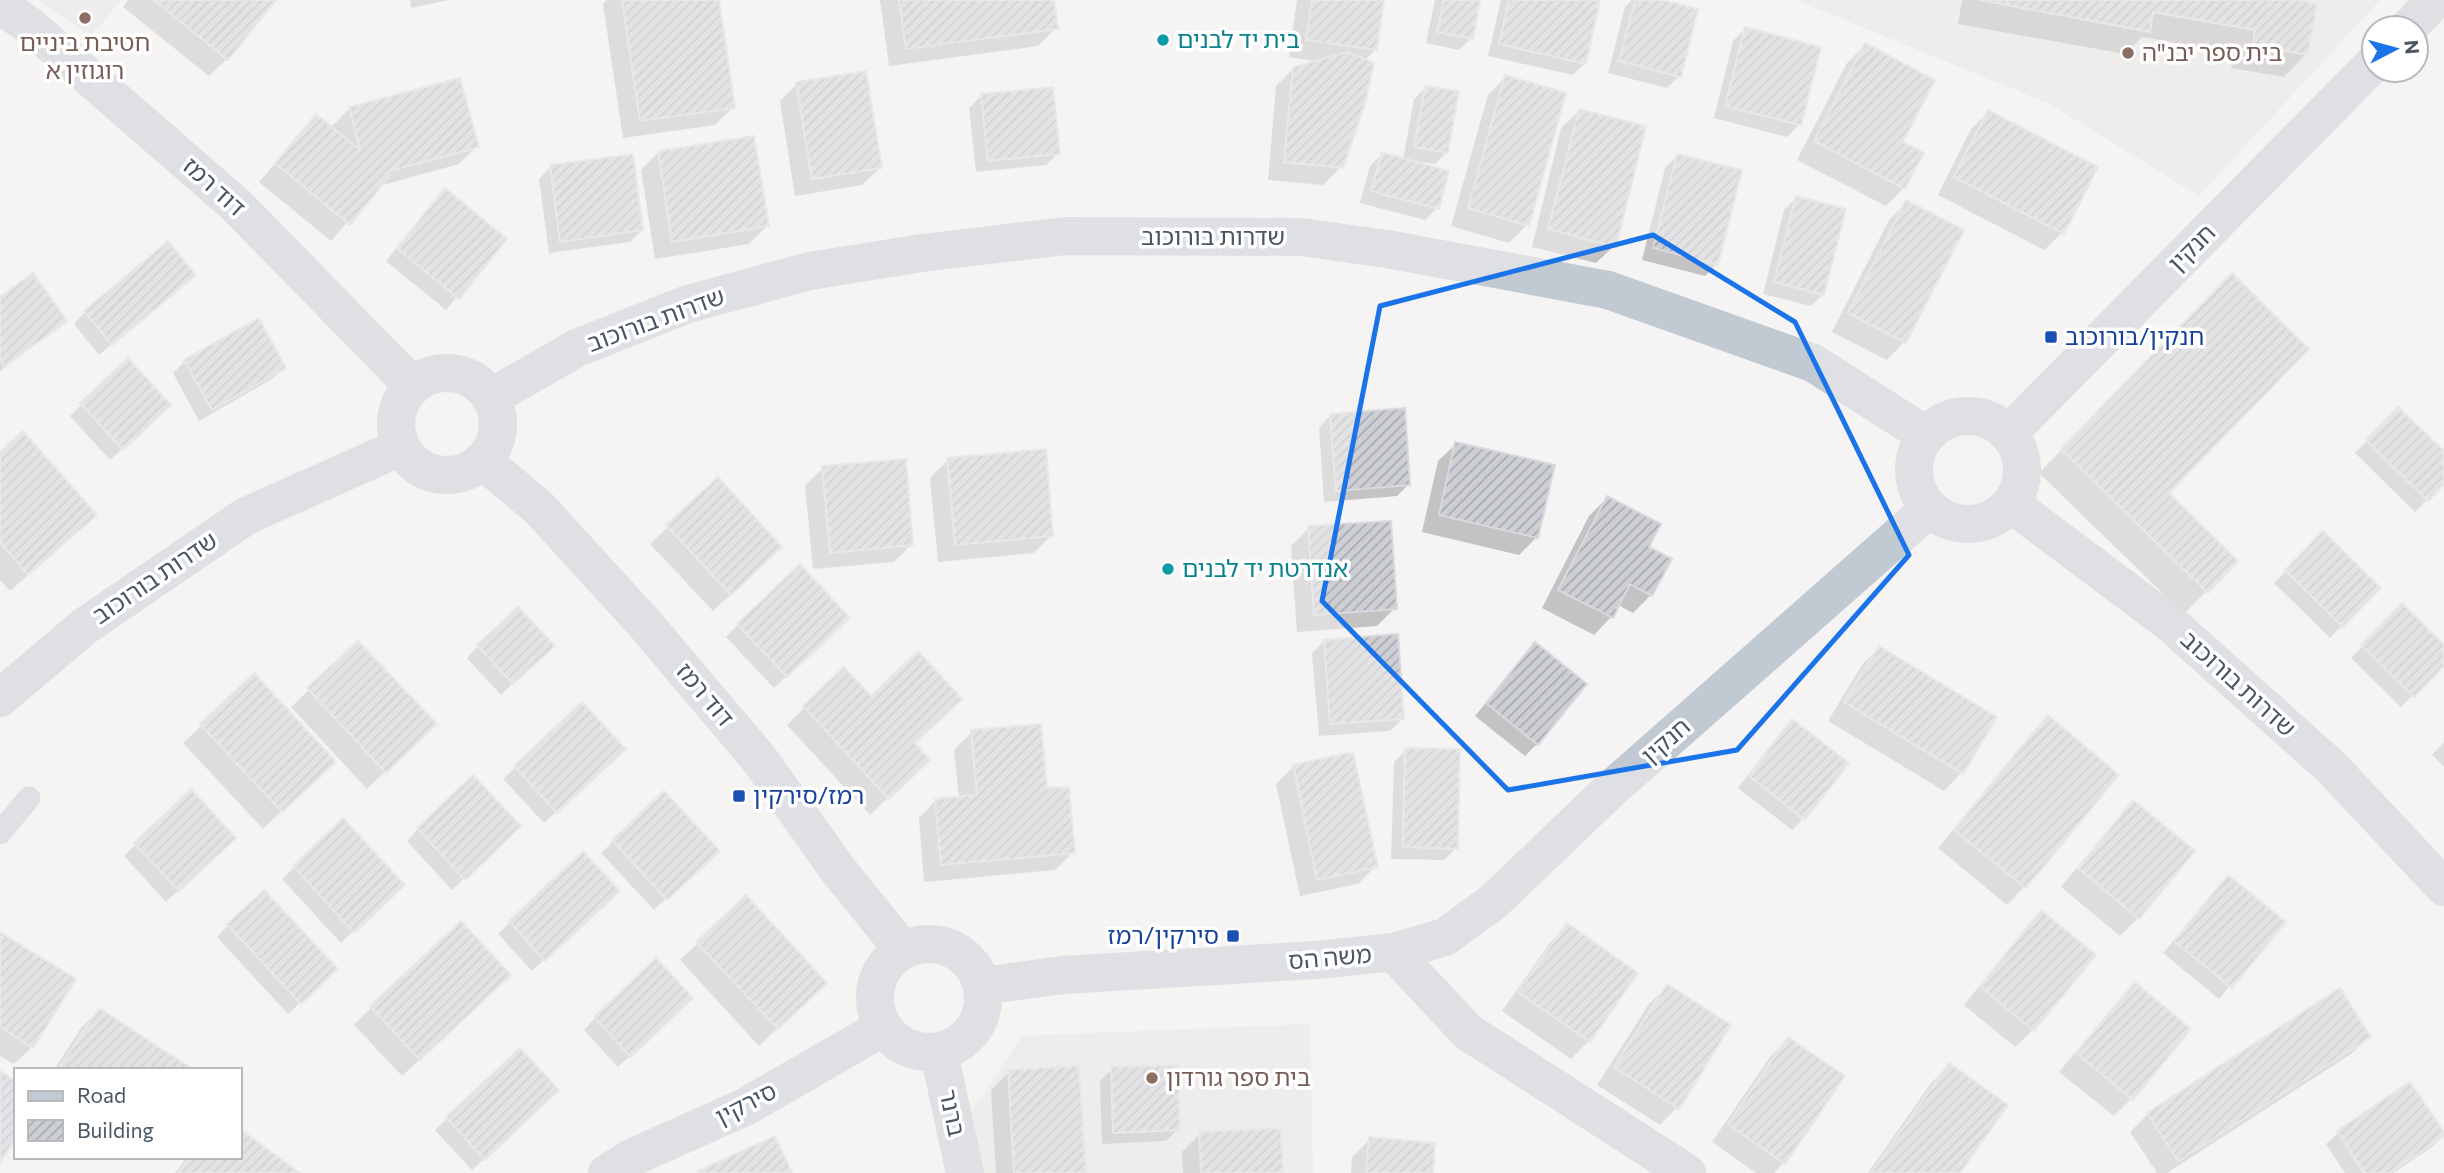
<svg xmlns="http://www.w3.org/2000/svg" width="2444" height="1173" font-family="Commissioner,'Noto Sans Hebrew',sans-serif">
<defs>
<pattern id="building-hatch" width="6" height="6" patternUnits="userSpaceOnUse" patternTransform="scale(1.75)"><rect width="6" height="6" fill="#cdcfd5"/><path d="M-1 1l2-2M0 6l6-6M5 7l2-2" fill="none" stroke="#a8abb0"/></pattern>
</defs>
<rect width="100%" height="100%" fill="#f5f3f3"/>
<path fill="#e6e4e5" d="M38 0H121L91 36Z
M1796 0H2380L2199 196 2050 104Z
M1310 1024 1313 1173H975L966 1119 1022 1036Z"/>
<path fill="#0003" d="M128 0H274L227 59 209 76 123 7Z
M410 0H449L411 8Z
M607 0H718L733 107 715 125 623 138 603 4Z
M880 0H1052L1056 28 1038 46 889 66Z
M1297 0H1383L1376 49 1364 61 1341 167 1323 185 1268 180 1276 86 1294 68 1320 62 1289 57Z
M1435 0H1479L1471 38 1459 50 1426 43Z
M1501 0H1599L1585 63 1573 75 1488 56Z
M1632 0H1656L1679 76 1667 88 1608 73 1625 7Z
M1962 0H2296L2306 54 2284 77 2231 68 2233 53 2142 37 2125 54 1958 24Z
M1745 29 1818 48 1799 125 1787 137 1714 118 1733 41Z
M1865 45 1900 143 1904 188 1886 206 1797 160 1847 63Z
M1506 77 1527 225 1509 243 1451 226 1488 95Z
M459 80 477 146 459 164 379 186 331 241 259 182 316 116 330 128 349 109Z
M797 84 880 168 862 185 795 196 780 101Z
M1426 87 1447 152 1435 164 1423 162 1437 208 1425 220 1360 203 1370 166 1382 154 1403 160 1414 99Z
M981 96 1058 153 1046 165 976 172 969 108Z
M1579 111 1614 246 1596 263 1532 247 1561 128Z
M1988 112 2062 233 2044 250 1938 195 1971 129Z
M658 153 767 226 749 244 655 259 641 170Z
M1677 156 1717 264 1705 276 1642 260 1665 168Z
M550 167 642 230 630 242 549 253 539 179Z
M445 190 505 239 446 310 386 261Z
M1796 198 1823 294 1811 306 1763 294 1784 210Z
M1907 202 1962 231 1904 342 1887 360 1832 332 1889 220Z
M182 286 99 355 74 324 85 312Z
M2209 298 2167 493 2236 561 2184 614 2039 473Z
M0 299 65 321 53 332 0 371Z
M185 361 284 368 272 379 199 421 173 373Z
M82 404 157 417 110 460 70 416Z
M2398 409 2444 454V483L2415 512 2355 453Z
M1331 415 1409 484 1397 496 1324 502 1319 427Z
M1456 444 1537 537 1519 555 1422 532 1438 461Z
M0 454 77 532 10 591 0 580Z
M948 460 1052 535 1034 553 938 562 930 478Z
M823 468 912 544 894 562 813 569 805 486Z
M718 479 762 565 713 611 650 544Z
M1607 498 1651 595 1633 613 1618 605 1611 617 1594 635 1542 608 1589 516Z
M1309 528 1395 608 1377 626 1297 632 1291 546Z
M2323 533 2378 588 2330 638 2274 583Z
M2402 606 2444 648V663L2401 707 2351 658Z
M738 625 836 630 774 688 726 637Z
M1324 641 1402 719 1390 731 1319 736 1312 653Z
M358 643 417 742 367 789 291 707Z
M1535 644 1537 744 1525 756 1475 716Z
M478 646 540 658 501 695 467 658Z
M1879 648 1994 718 1961 773 1944 791 1828 721 1862 665Z
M254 676 316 779 263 829 183 743Z
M582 704 612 761 544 823 503 779Z
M805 707 913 743 910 777 870 815 787 725Z
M2048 718 2117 775 2024 887 2007 905 1938 848 2030 735Z
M1792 721 1804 818 1792 830 1738 788 1780 733Z
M972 732 1045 790 1073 852 1055 870 924 882 919 818 936 800 959 798 954 750Z
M2444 742V767L2432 755Z
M1406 750 1456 848 1444 860 1391 859 1394 762Z
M1294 766 1376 866 1358 884 1300 896 1276 784Z
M664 793 705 862 654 910 601 853Z
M2134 803 2192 851 2138 918 2120 936 2061 887 2116 820Z
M343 821 390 897 341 943 282 879Z
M418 829 507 838 452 890 407 841Z
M136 844 222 850 166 902 124 856Z
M2228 877 2283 922 2219 999 2163 953Z
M606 903 532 971 498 934 510 922Z
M2041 912 2033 1030 2015 1047 1964 1005 2024 930Z
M228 925 336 969 288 1014 217 937Z
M1567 925 1636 974 1589 1041 1571 1059 1502 1011 1550 943Z
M0 934 32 1047 14 1064 0 1056Z
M698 943 807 1000 759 1046 680 960Z
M2135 984 2188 1029 2131 1099 2114 1116 2059 1072 2117 1002Z
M1667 986 1677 1107 1660 1125 1597 1085 1649 1004Z
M491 992 402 1076 354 1025 372 1007Z
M99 1010 190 1070H54L81 1028Z
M679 1010 618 1067 584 1030 595 1018Z
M2369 1037 2351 1054 2167 1173H2157L2130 1132 2148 1114Z
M1788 1039 1784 1162 1774 1173H1756L1712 1142 1770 1057Z
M520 1050 545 1102 472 1170 435 1130Z
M1949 1066 1958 1173H1868L1931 1083Z
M1112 1069 1178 1129 1166 1141 1102 1144 1100 1081Z
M1009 1072 1084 1173H996L991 1090Z
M2410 1084 2444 1135 2432 1147 2393 1173H2345L2326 1144 2338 1133Z
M240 1131 297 1173H175L187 1157H240Z
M1200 1134 1282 1173H1183L1182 1152Z
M1370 1139 1431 1173H1351L1352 1157Z"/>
<path fill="url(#building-hatch)" stroke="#d7d9de" stroke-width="2" d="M154 0H276L228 60Z
M622 0H719L735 108 640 121Z
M899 0H1054L1058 29 906 49Z
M1312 0H1384L1377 50 1306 40Z
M1444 0H1480L1473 39 1437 32Z
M1509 0H1600L1586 64 1499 44Z
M1635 0H1663L1698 9 1681 77 1619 61Z
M1980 0H2298L2317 4 2308 55 2253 45 2255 30 2153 12 2150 32Z
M1745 27 1821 47 1801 125 1725 106Z
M1865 43 1935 80 1903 142 1924 153 1905 189 1814 141Z
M1348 52 1374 63 1365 104 1343 168 1284 162 1293 67Z
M866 71 882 168 812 179 796 82Z
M1505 75 1566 93 1529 226 1468 208Z
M460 78 479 147 386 172 390 175 350 225 275 163 316 114 360 150 349 107Z
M1425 86 1459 91 1448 153 1414 147Z
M1053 87 1060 154 988 161 981 94Z
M1579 109 1646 126 1616 247 1548 229Z
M1988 110 2098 167 2064 234 1954 177Z
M754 136 769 226 672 242 658 151Z
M1382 152 1449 171 1439 209 1371 191Z
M633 154 643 230 560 242 550 165Z
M1677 154 1742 170 1718 265 1653 248Z
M445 188 507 239 459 299 397 248Z
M1796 196 1846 209 1824 295 1774 282Z
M1906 200 1964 230 1906 343 1848 313Z
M168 241 196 275 112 345 84 311Z
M33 273 67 321 5 366 0 359V297Z
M2232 273 2309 349 2169 493 2238 561 2208 593 2061 449Z
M259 318 286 368 212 410 184 360Z
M128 358 171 405 123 450 80 403Z
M2398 407 2444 451V485L2428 501 2366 440Z
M1405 408 1410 485 1336 491 1330 414Z
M23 431 97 515 28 575 0 542V452Z
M1455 442 1555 465 1538 538 1439 515Z
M1046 449 1053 536 955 545 947 458Z
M906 459 913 545 830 553 822 466Z
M718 477 782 547 731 595 666 525Z
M1607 496 1661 524 1649 547 1672 559 1652 596 1630 584 1613 618 1558 590Z
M1391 521 1397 609 1314 615 1308 526Z
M2323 531 2381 588 2343 627 2285 570Z
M800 564 850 618 787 677 737 624Z
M2402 603 2444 645V666L2414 697 2361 645Z
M518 607 555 646 513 684 477 645Z
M1398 634 1404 719 1330 724 1324 640Z
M358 641 437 724 386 773 307 688Z
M1535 642 1587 684 1538 745 1486 703Z
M1879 646 1997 717 1963 774 1844 702Z
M918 651 962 699 915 743 930 760 889 799 803 706 844 667 871 696Z
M254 673 336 762 282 812 200 724Z
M582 702 626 749 557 813 514 766Z
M2048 715 2119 775 2026 888 1954 830Z
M1792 719 1849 763 1805 820 1749 776Z
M1041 724 1047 788 1069 787 1075 853 941 865 935 799 977 795 971 730Z
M1405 748 1460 749 1458 849 1403 847Z
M1353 752 1378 867 1317 880 1293 765Z
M473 775 521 826 465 880 417 828Z
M191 789 236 838 179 891 134 843Z
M664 791 720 851 667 900 612 840Z
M2133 800 2195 851 2139 919 2078 868Z
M343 818 405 885 354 933 293 866Z
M583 851 620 891 545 961 509 921Z
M2228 875 2286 922 2232 988 2174 941Z
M264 890 338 969 301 1004 227 924Z
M746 895 827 983 778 1029 696 942Z
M2041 910 2096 955 2034 1031 1980 986Z
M461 921 511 975 420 1060 370 1006Z
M1567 923 1638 973 1590 1042 1518 992Z
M0 932 76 979 33 1048 0 1027Z
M656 958 693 998 631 1057 594 1017Z
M2135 982 2191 1029 2133 1100 2076 1053Z
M1667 984 1731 1025 1679 1109 1614 1067Z
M2340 988 2371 1037 2178 1161 2147 1113Z
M99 1008 194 1070H58Z
M1788 1037 1845 1076 1785 1164 1728 1124Z
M520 1048 559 1090 485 1160 446 1117Z
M1949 1063 2008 1105 1960 1173H1871Z
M1178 1065 1180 1130 1113 1133 1111 1067Z
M1079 1066 1086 1173H1014L1008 1070Z
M0 1071 16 1081V1138L0 1163Z
M2410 1082 2444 1132V1136L2389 1173H2364L2337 1131Z
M1281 1128 1283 1173H1201L1199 1132Z
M240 1129 300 1173H178L190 1157H240Z
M775 1136 792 1173H699L698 1171Z
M1369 1137 1435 1143 1433 1173H1366Z"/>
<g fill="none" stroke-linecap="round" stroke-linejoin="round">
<path stroke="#c1cad2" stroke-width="23" d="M0 833 29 798"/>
<path stroke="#c1cad2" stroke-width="38" d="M0 698 85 626 246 516 401 447
M1393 952 1468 1032 1687 1173
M982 986 1063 975 1317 960 1393 952 1445 937 1493 902 1609 791 1929 509
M939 1053 965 1173"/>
<path stroke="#c1cad2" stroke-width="38" d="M0 5 30 26 236 205 413 386
M2408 28 2435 0
M396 424a51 51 0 1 1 102 0a51 51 0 1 1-102 0Z
M490 398 577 348 688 304 810 271 922 253 1066 236 1301 237 1387 249 1608 290 1813 363 1926 435
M1914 470a54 54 0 1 1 108 0a54 54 0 1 1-108 0Z
M2009 433 2374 63
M482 460 539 508 645 624 760 760 839 871 903 950
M2011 504 2170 623 2331 767 2444 887
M875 998a54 54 0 1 1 108 0a54 54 0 1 1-108 0Z
M607 1173 631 1158 745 1107 882 1028"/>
</g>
<path d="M0 0H2444V1173H0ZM1653 235 1795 322 1909 555 1737 750 1508 790 1322 601 1380 306Z" fill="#f5f3f3" fill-opacity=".55" fill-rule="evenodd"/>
<path fill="none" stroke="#1a73e8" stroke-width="5" stroke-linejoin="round" d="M1653 235 1795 322 1909 555 1737 750 1508 790 1322 601 1380 306Z"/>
<g fill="#8d6e63" stroke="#fff" stroke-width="2.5">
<circle cx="85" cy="18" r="7"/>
<circle cx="2128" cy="53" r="7"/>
<circle cx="1152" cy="1078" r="7"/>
</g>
<g fill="#0f9aa8" stroke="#fff" stroke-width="2.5">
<circle cx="1163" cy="40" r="7"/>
<circle cx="1168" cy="569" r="7"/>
</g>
<g fill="#1a4fb4" stroke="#fff" stroke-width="2.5">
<rect x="2044" y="330" width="14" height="14" rx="3.5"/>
<rect x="732" y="789" width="14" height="14" rx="3.5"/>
<rect x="1226" y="929" width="14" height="14" rx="3.5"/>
</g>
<g text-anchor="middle" stroke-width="7" stroke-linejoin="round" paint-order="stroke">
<g font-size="24" fill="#0d838f" stroke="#fff" text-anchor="start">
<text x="1177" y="48">בית יד לבנים</text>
<text x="1182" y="577">אנדרטת יד לבנים</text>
</g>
<g font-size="24" fill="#785e54" stroke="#fff" text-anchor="start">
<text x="85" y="51" text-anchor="middle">חטיבת ביניים<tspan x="85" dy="28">רוגוזין א</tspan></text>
<text x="2142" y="61">בית ספר יבנ"ה</text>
<text x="1166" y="1086">בית ספר גורדון</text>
</g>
<g font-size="24" fill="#4a5661" stroke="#fff">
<text transform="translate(214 187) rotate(42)" y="8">דוד רמז</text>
<text x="1213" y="245">שדרות בורוכוב</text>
<text transform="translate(2192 248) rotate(-45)" y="8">חנקין</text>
<text transform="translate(656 320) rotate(-20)" y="8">שדרות בורוכוב</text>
<text transform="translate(155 578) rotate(-34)" y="8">שדרות בורוכוב</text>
<text transform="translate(2238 684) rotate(42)" y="8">שדרות בורוכוב</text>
<text transform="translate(705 695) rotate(50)" y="8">דוד רמז</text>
<text transform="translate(1666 741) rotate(-41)" y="8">חנקין</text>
<text transform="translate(1330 958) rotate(-5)" y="8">משה הס</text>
<text transform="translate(746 1104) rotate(-27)" y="8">סירקין</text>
<text transform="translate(952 1113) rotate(78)" y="8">ברנר</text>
</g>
<g font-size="24" fill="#164399" stroke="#fff" text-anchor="start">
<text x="2065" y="345">חנקין/בורוכוב</text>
<text x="753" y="804">רמז/סירקין</text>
<text x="1219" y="944" text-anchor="end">סירקין/רמז</text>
</g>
</g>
<rect x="14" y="1068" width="228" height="91" fill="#ffffff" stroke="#b7bbc0" stroke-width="2"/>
<rect x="28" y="1091" width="35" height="10" fill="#c1cad2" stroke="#b7bbc0" stroke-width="2"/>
<text x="77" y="1103" font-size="21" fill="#4a5661">Road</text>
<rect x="28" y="1120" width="35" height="21" fill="url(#building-hatch)" stroke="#b7bbc0" stroke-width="2"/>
<text x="77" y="1138" font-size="21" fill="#4a5661">Building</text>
<g transform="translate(2395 49) rotate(84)"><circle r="33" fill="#ffffff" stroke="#b7bbc0" stroke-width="2"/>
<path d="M0-5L12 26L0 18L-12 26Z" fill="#1a73e8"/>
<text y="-10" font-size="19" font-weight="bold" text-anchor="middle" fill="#4a5661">N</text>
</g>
</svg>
